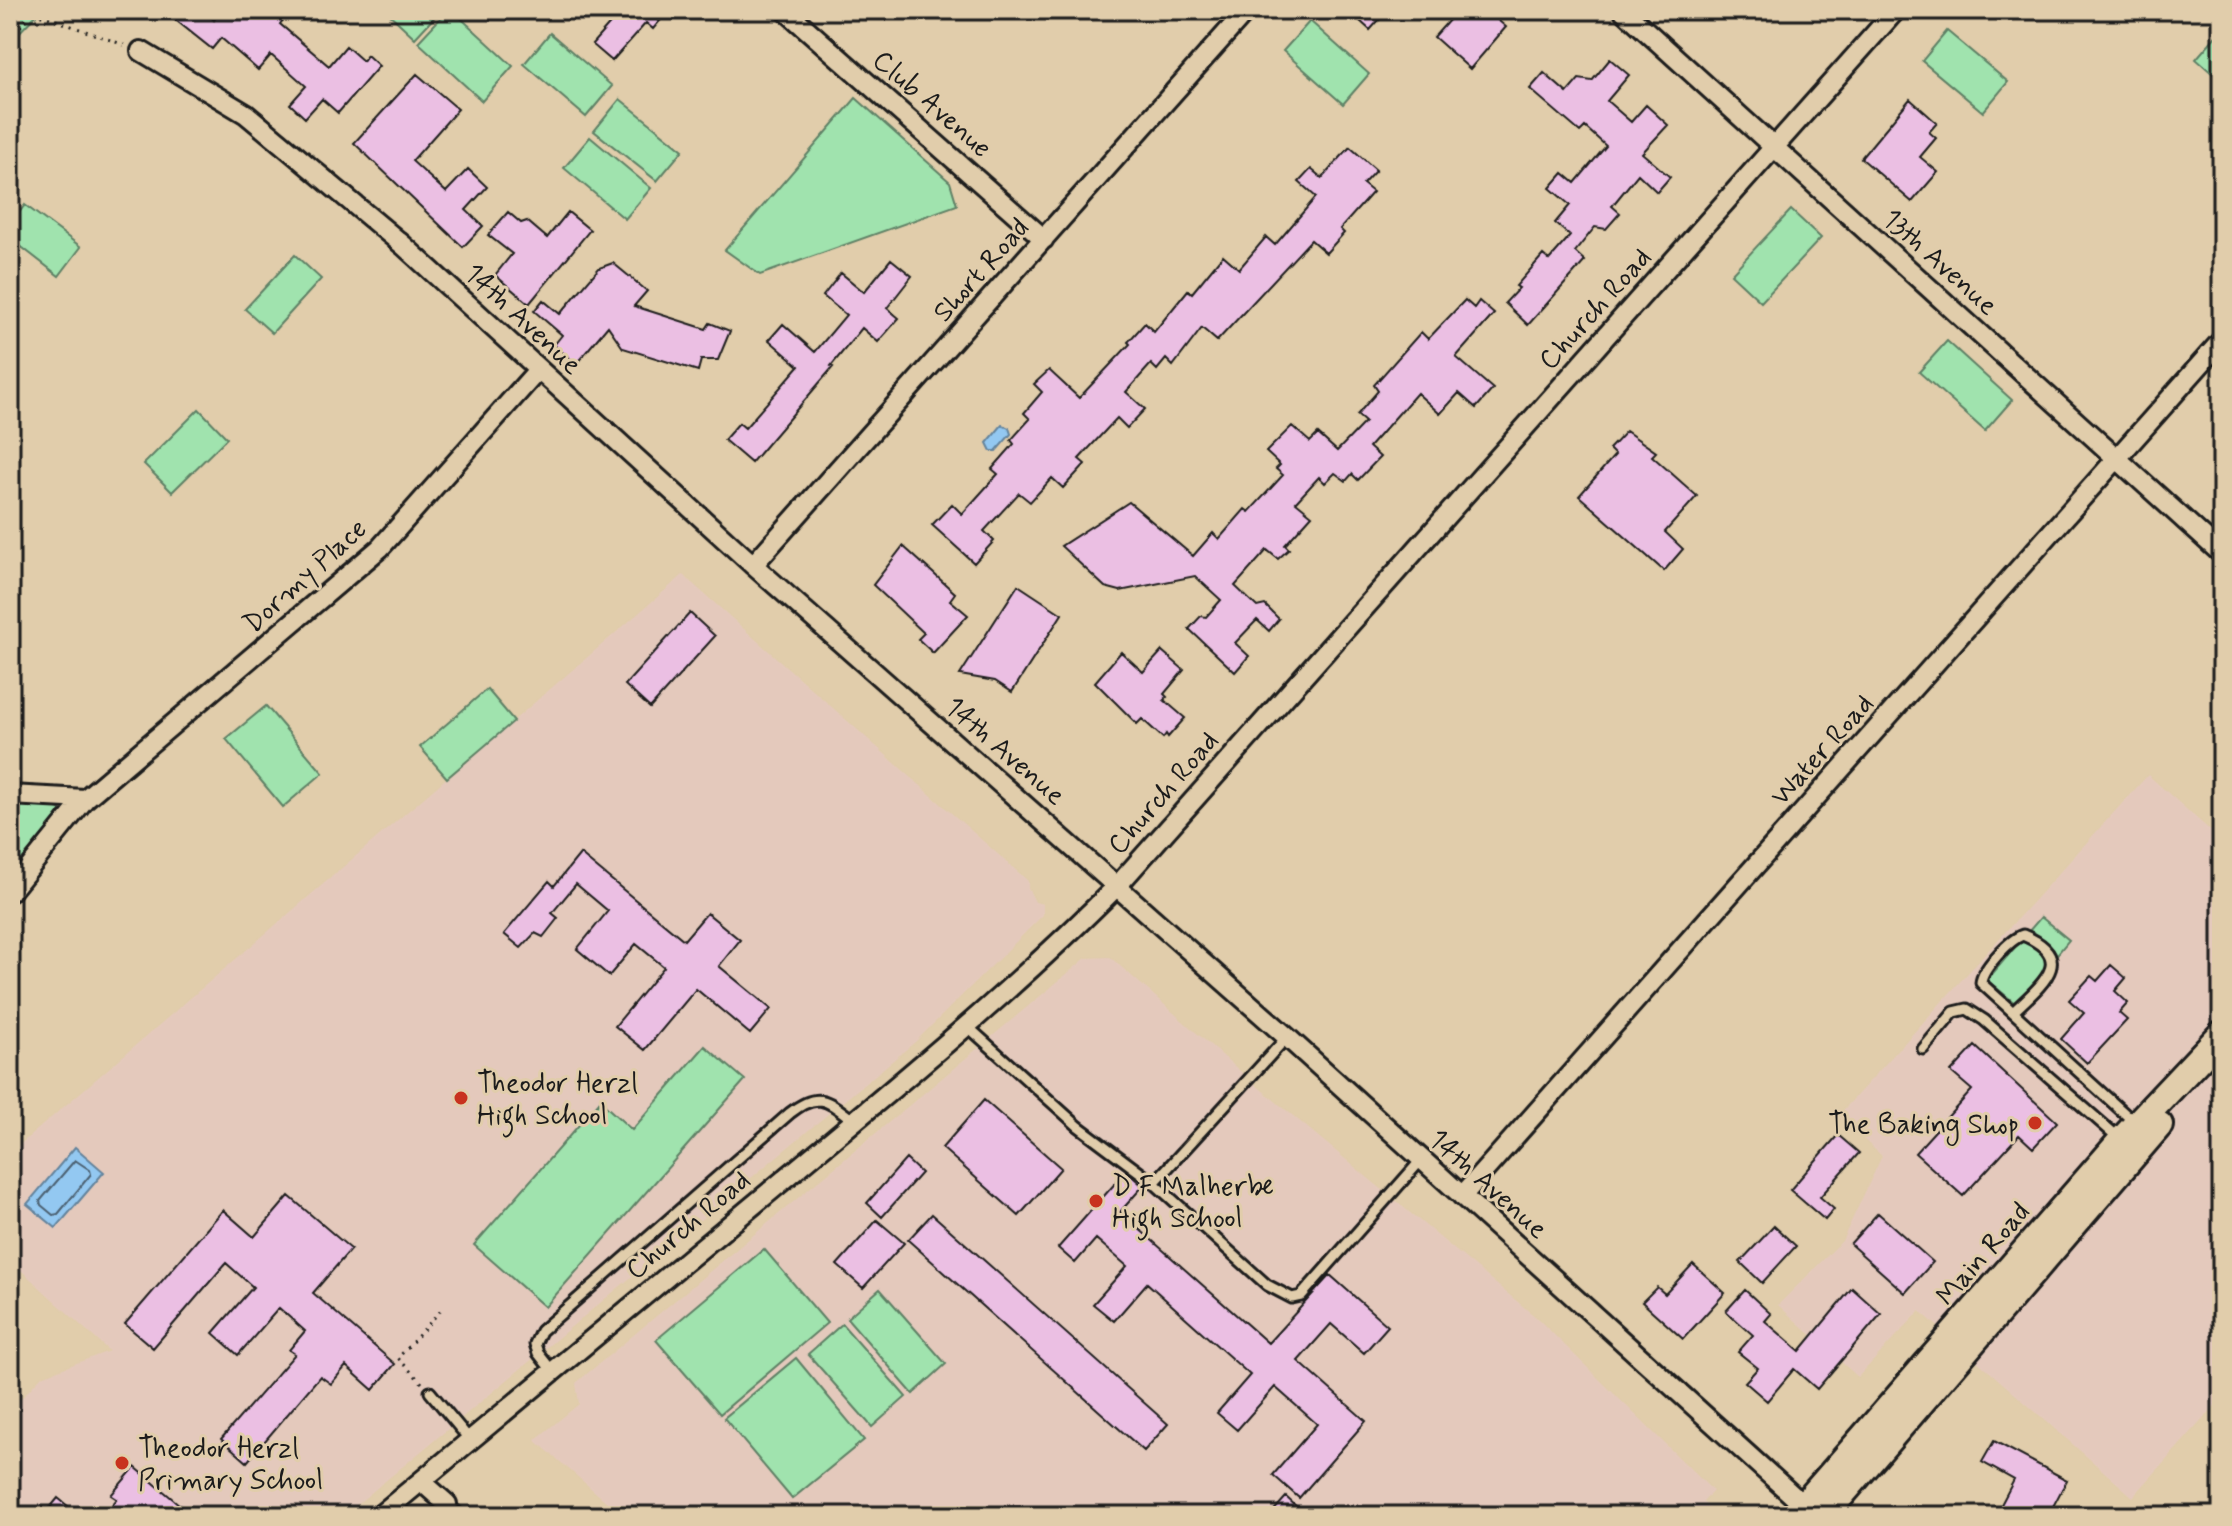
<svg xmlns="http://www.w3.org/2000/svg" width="2232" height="1526" font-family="Mynerve,sans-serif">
<rect width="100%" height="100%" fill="#e1cdab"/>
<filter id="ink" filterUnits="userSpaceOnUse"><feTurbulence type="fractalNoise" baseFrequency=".0125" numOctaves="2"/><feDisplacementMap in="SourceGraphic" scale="16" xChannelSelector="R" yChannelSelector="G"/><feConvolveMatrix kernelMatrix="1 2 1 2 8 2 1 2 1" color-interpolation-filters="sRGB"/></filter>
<g filter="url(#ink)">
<path fill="#e4c9bc" d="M683 575 1028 881V888L1035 902 1043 904V915L915 1042 343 1516H10V1411L42 1376 109 1351 10 1260V1153Z
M2148 775 2222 841V1398L2133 1497 1920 1311 1858 1377 1778 1305 1842 1241 1882 1156 1838 1116Z
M1110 957 1256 1085 1537 1318 1713 1491 1703 1502 1710 1508 1711 1516H623L535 1440 579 1404 576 1383 1086 958Z"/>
<path fill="#a0e3ae" stroke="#5e8065" stroke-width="2" d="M10 10H41L10 42Z
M385 10H441L415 38Z
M448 10H452L513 66 482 101 418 42Z
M1310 21 1369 74 1343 104 1283 51Z
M2221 30H2222V82L2196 59Z
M1947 31 2008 82 1983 112 1922 61Z
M550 33 612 86 586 117 524 64Z
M856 98 950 182 957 205 760 275 725 250Z
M620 99 683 150 657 181 594 131Z
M590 137 651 188 625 219 564 168Z
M25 205 81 247 59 276 10 238V224Z
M1791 210 1821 238 1761 302 1731 274Z
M295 255 321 279 272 333 245 309Z
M1947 341 2012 400 1985 431 1919 372Z
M199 409 227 438 172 492 144 464Z
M487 689 514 721 447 778 420 747Z
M266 706 323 773 283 807 226 739Z
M59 805 61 817 10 882V806Z
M2041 917 2069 940 2016 1004 1987 980Z
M705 1046 745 1080 545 1307 474 1245 600 1101 632 1130Z
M764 1249 827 1323 720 1414 656 1340Z
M880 1289 946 1364 913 1394 847 1318Z
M842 1324 906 1397 872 1427 808 1354Z
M796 1358 864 1440 792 1499 724 1418Z"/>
<path fill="#93c8f1" stroke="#63839c" stroke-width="2" d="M1002 425 1009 428 1011 434 996 451H991L987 443Z
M75 1147 104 1172 56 1228 27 1204Z"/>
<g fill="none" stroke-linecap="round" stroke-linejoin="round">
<path stroke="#4c6171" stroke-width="2" d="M75 1160 90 1170 91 1174 58 1214 53 1215 41 1205 40 1201Z"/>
</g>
<path fill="#ebbfe3" stroke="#1c1c1c" stroke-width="2" d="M163 10H202L214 20 222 10H291L280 24 329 66 346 46 363 61 367 55 379 66 338 113 322 99 305 118 290 104 306 86 271 55 258 70 221 38 212 49Z
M622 10H669L653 29 646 23 612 61 592 44Z
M1348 10H1388L1370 30Z
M1458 10H1486L1506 27 1470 69 1434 37Z
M1610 59 1629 75 1607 101 1631 122 1646 105 1668 125 1642 153 1670 177 1657 192 1638 174 1612 206 1620 213 1606 229 1595 227 1575 252 1585 261 1528 325 1505 303 1519 288 1516 286 1543 255 1549 260 1570 236 1555 223 1570 205 1550 188 1563 173 1575 183 1606 146 1585 127 1580 132 1530 89 1544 73 1567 93 1579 79 1592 81Z
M417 74 458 109 412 161 446 192 468 169 487 187 466 210 483 226 463 247 354 143Z
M1910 99 1937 123 1929 132 1936 138 1920 157 1938 172 1912 202 1861 158Z
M1350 147 1376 170 1363 184 1373 192 1340 229 1344 233 1326 253 1311 240 1217 341 1202 328 1173 366 1166 359 1157 370 1151 364 1126 392 1145 409 1127 428 1117 418 1079 459 1085 464 1063 488 1052 478 1030 502 1019 493 984 531 994 541 974 563 932 525 952 504 962 514 998 474 992 469 1014 444 1011 440 1030 419 1024 413 1042 392 1034 384 1049 370 1079 398 1130 344 1128 342 1145 323 1154 332 1188 290 1192 293 1223 255 1239 269 1266 237 1275 245 1316 197 1299 182 1311 169 1322 178Z
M508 212 521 223 527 221 547 238 568 212 590 230 529 304 495 275 512 254 488 235Z
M891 259 912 276 887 308 899 318 878 342 862 328 831 366 833 367 751 463 724 440 739 423 745 428 799 366 769 340 783 324 815 352 846 315 823 296 841 273 864 292Z
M613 263 647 291 634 306 706 329 710 323 730 331 718 360H701L698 371 623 348 608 326 576 364 554 345 562 335 534 311 543 300 560 314 599 268Z
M1465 300 1474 308 1479 301 1494 314 1456 357 1493 389 1476 408 1459 393 1440 414 1417 393 1369 447 1380 457 1358 480 1352 474 1346 481 1335 473 1325 483 1319 477 1296 502 1312 515 1285 545 1289 549 1278 559 1267 550 1235 586 1257 607 1265 605 1279 619 1269 631 1257 620 1235 643 1249 656 1235 672 1189 629 1201 616 1206 617 1221 600 1195 576 1120 591 1105 587 1061 546 1129 502 1193 556 1213 533 1219 539 1245 509 1249 512 1283 475 1276 469 1280 465 1266 452 1292 426 1310 442 1318 434 1337 451 1365 422 1357 415 1378 391 1374 385 1421 332 1428 339Z
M1626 431 1656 452 1652 456 1697 496 1665 532 1683 549 1664 571 1579 496 1615 455 1609 449Z
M903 546 955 593 950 600 968 615 933 653 918 639 924 633 873 585Z
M1018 585 1062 614 1012 692 995 681 960 675Z
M690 613 715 636 650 708 625 685Z
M1162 651 1184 670 1164 694 1167 697 1164 700 1185 718 1168 737 1166 734 1163 738 1142 719 1137 724 1095 682 1121 652 1143 672Z
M580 854 684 940 707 913 740 940 719 966 771 1009 750 1034 696 989 645 1050 615 1026 664 967 636 944 609 976 577 949 608 911 576 884 552 913 558 918 543 937 535 933 521 948 504 934 549 881 554 886Z
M2111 965 2126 978 2115 991 2128 1003 2119 1013 2127 1020 2087 1063 2061 1039 2084 1013 2069 1000 2091 976 2097 981Z
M1975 1046 2057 1122 2033 1148 2019 1135 1963 1196 1915 1153 1972 1090 1951 1072Z
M984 1100 1061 1168 1019 1216 942 1148Z
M1838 1135 1859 1153 1820 1197 1834 1209 1825 1220 1790 1190Z
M906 1159 921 1173 882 1217 867 1203Z
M1126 1171 1143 1186 1120 1212 1268 1343 1330 1275 1388 1326 1364 1353 1331 1324 1298 1361 1366 1421 1299 1498 1273 1475 1317 1424 1275 1387 1237 1430 1217 1413 1250 1375 1147 1283 1114 1321 1093 1304 1127 1266 1096 1239 1075 1263 1058 1248Z
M289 1196 351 1249 313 1293 395 1364 373 1390 346 1366 331 1384 320 1376 247 1462 221 1439 295 1354 289 1350 305 1331 279 1308 238 1355 213 1333 253 1287 226 1263 153 1348 125 1324 223 1210 254 1237Z
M1878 1213 1933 1262 1905 1293 1850 1244Z
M932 1214 1168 1424 1144 1451 908 1240Z
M877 1220 904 1243 863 1288 837 1265Z
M1774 1226 1796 1246 1762 1283 1740 1262Z
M1693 1264 1725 1293 1683 1339 1642 1302 1657 1287 1665 1294Z
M1852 1288 1881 1314 1817 1389 1794 1369 1767 1401 1745 1382 1758 1368 1738 1352 1753 1335 1726 1311 1745 1290 1771 1314 1765 1321 1800 1351Z
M1994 1441 2067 1480 2048 1516H1995L2014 1480 1982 1462Z
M135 1467 180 1505 170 1516H103L117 1499 111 1495Z
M1286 1497 1298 1508 1290 1516H1269Z
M58 1498 80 1516H43Z"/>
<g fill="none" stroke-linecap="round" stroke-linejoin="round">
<defs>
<path id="service" d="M2013 1012C2041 985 2078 958 2023 935 2010 939 1982 969 1981 983L2134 1122
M966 1025 1078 1126 1154 1183 1267 1285 1292 1298 1301 1296 1422 1159
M1923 1049 1954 1012 1967 1009 1984 1020 2121 1140
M1154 1183 1287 1037
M553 1372 538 1353 535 1344 541 1331 790 1113C819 1090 828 1101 854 1121
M430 1392 470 1440
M447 1504 462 1516"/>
<path id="minor" d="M785 10 1044 239
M1623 10 2222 554
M141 51 246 114 403 245 753 565 1287 1037 1811 1512
M753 565 1247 10
M10 795 85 799
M10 892 85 799 380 548 538 370
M1462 1196 2222 340
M421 1481 447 1504
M379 1516C524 1394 670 1275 815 1154 919 1067 1023 981 1118 885L1896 10"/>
<path id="secondary" d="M1795 1516 2122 1140 2222 1034
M1823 1516 2159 1125"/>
</defs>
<use href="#service" stroke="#1c1c1c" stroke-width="15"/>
<use href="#minor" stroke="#1c1c1c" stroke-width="24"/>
<use href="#secondary" stroke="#1c1c1c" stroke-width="32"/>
<path stroke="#1c1c1c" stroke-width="3" stroke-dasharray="2 6" stroke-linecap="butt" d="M33 12 124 45
M10 39 33 11
M422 1383 398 1358 442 1309"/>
<use href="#service" stroke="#e1cdab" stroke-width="9"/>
<use href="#minor" stroke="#e1cdab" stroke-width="18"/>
<use href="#secondary" stroke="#e1cdab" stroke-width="26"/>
</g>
</g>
<g fill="#c8321e" stroke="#e1cdab" stroke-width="3">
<circle cx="461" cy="1098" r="8"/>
<circle cx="2035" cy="1123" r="8"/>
<circle cx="1096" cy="1201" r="8"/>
<circle cx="122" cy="1463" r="8"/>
</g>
<g text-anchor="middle" stroke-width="6" stroke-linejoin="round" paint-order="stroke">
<g font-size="28" fill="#1c1c1c" stroke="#e1cdab">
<text transform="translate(933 103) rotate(41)" y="10">Club Avenue</text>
<text transform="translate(1941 261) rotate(42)" y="10">13th Avenue</text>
<text transform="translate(980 269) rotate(-48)" y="10">Short Road</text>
<text transform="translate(1594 308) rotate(-48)" y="10">Church Road</text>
<text transform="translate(524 318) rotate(43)" y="10">14th Avenue</text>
<text transform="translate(304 575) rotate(-42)" y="10">Dormy Place</text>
<text transform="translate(1821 749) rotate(-48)" y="10">Water Road</text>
<text transform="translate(1006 750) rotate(41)" y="10">14th Avenue</text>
<text transform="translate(1162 792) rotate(-49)" y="10">Church Road</text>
<text transform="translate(1489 1183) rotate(42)" y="10">14th Avenue</text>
<text transform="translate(687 1224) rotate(-40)" y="10">Church Road</text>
<text transform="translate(1982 1253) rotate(-49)" y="10">Main Road</text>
</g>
<g font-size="28" fill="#1c1c1c" stroke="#e1cdab" text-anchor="start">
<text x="477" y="1092">Theodor Herzl<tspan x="477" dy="32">High School</tspan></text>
<text x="2019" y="1133" text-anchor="end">The Baking Shop</text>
<text x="1112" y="1195">D F Malherbe<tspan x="1112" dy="32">High School</tspan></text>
<text x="138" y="1457">Theodor Herzl<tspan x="138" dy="32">Primary School</tspan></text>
</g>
</g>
<rect width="2232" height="1526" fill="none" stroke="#e1cdab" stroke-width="40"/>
<rect x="20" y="20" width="2192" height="1486" fill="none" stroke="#1c1c1c" stroke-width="3" filter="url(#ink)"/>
</svg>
